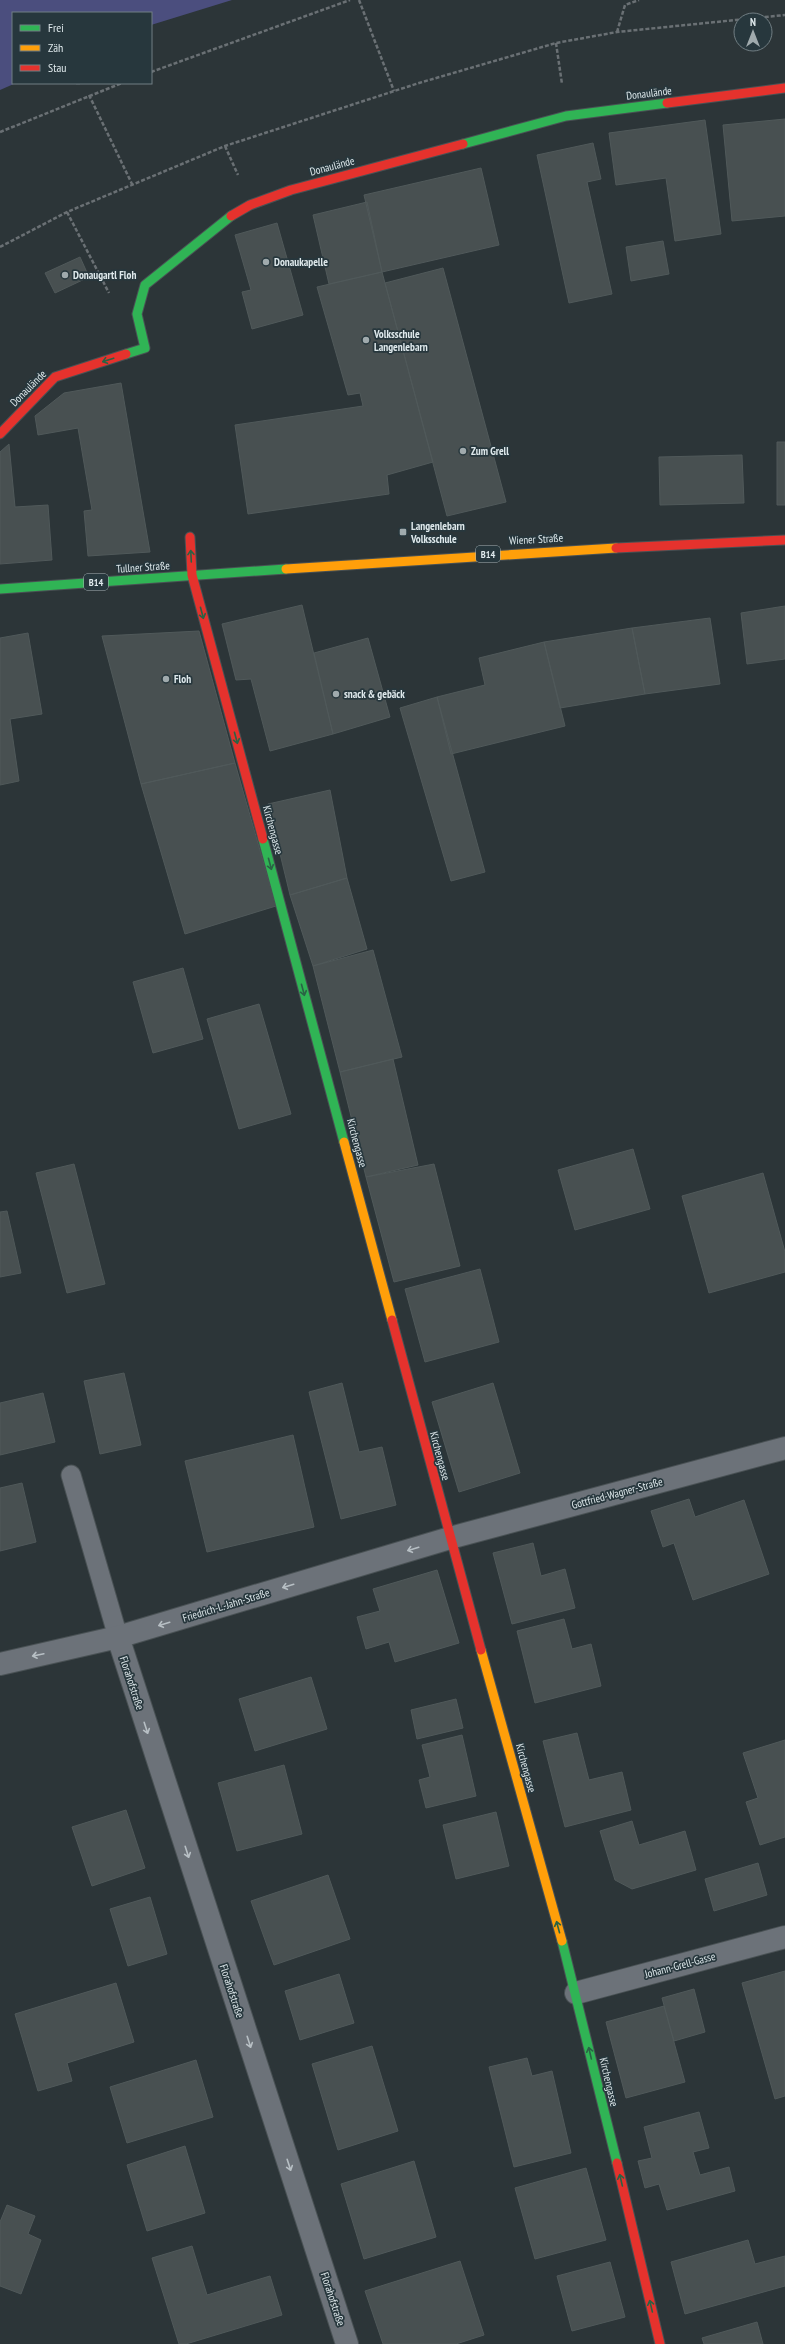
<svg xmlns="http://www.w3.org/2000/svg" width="785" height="2344" font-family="'PT Sans Narrow',sans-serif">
<rect width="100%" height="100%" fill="#2c3538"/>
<path fill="#4b4e7e" d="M0 0H232L151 25V13H13V83H16L0 90Z"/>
<path fill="#485051" stroke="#50595a" d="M785 119V216L732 221 723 125Z
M705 120 721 234 675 241 666 178 616 185 609 133Z
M593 143 601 179 587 182 612 294 569 303 537 155Z
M481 168 499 245 382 272 364 195Z
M367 202 382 272 329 284 313 215Z
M277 223 303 315 252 329 242 292 251 290 235 235Z
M663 241 669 274 631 281 626 247Z
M80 257 89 277 55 293 45 273Z
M443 268 506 502 447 516 385 283Z
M382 272 433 462 387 475 389 494 248 514 235 425 363 406 360 393 348 395 317 287Z
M121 383 150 552 88 556 84 511 92 510 78 428 38 435 35 416 64 393Z
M777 442H785V505H777Z
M9 444 15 507 48 505 52 560 0 564V452Z
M742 455 744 503 660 505 659 457Z
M302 605 333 734 270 751 251 679 236 680 222 624Z
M785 606V659L747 664 741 613Z
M710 618 720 684 645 694 632 628Z
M632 628 645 694 560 708 544 642Z
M199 631 235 763 141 784 102 636Z
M28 633 42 714 10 719 19 781 0 785V638Z
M368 638 390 717 333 734 314 653Z
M544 642 565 726 451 754 437 697 485 685 479 658Z
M437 697 485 872 451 881 400 708Z
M235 763 276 906 185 934 141 784Z
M330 790 347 878 290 895 268 804Z
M347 878 367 949 313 966 290 895Z
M373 950 402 1057 340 1072 313 966Z
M183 968 203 1039 153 1053 133 982Z
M259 1004 291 1114 239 1129 207 1019Z
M393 1059 418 1165 366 1177 340 1072Z
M633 1149 650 1209 575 1230 558 1170Z
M74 1164 105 1284 67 1293 36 1173Z
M434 1164 460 1266 394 1282 366 1177Z
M763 1173 785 1252V1272L709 1293 682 1196Z
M7 1211 21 1273 0 1277V1212Z
M480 1269 499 1342 425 1362 405 1289Z
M124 1373 141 1445 100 1454 84 1381Z
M342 1383 359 1452 382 1447 396 1505 341 1519 309 1392Z
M493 1383 520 1473 459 1492 432 1402Z
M43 1393 55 1442 0 1455V1403Z
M293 1435 314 1527 207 1552 185 1461Z
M22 1483 36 1542 0 1551V1488Z
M689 1499 695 1517 744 1500 769 1574 693 1600 674 1543 663 1547 651 1511Z
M533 1543 541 1576 565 1569 575 1608 512 1624 493 1553Z
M437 1570 459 1643 395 1662 389 1642 366 1649 357 1617 380 1611 373 1589Z
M564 1619 572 1649 591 1644 601 1686 535 1703 517 1631Z
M311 1677 327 1729 255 1751 239 1699Z
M456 1699 463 1728 417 1739 411 1710Z
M577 1733 589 1780 622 1772 631 1810 565 1827 543 1741Z
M462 1735 476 1796 426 1808 419 1780 430 1777 422 1745Z
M785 1740V1837L760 1845 746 1802 758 1798 743 1753Z
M284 1765 302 1834 237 1851 218 1783Z
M126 1810 145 1868 92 1886 72 1827Z
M496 1812 509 1866 456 1879 443 1825Z
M632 1821 639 1845 685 1831 696 1870 632 1889 615 1880 600 1831Z
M758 1863 767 1895 714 1911 705 1879Z
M328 1875 350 1939 274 1965 251 1901Z
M150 1897 167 1954 128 1966 110 1909Z
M785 1971V2096L775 2099 742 1983Z
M339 1974 354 2023 300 2040 285 1991Z
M116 1983 134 2042 67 2063 72 2081 38 2091 15 2014Z
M694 1989 705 2032 674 2041 662 1998Z
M664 2006 685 2082 626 2098 606 2022Z
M372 2046 398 2131 338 2150 312 2064Z
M527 2058 532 2076 552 2071 571 2153 514 2167 489 2067Z
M196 2060 213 2117 127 2143 110 2087Z
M699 2112 709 2148 693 2152 700 2175 729 2167 735 2191 667 2210 659 2184 645 2188 638 2161 652 2158 644 2127Z
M185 2146 205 2213 147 2231 127 2165Z
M414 2161 436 2237 364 2259 341 2184Z
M586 2168 606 2240 535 2259 515 2188Z
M7 2205 35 2216 28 2234 41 2240 21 2294 0 2286V2222Z
M748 2240 755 2264 785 2256V2286L685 2314 671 2262Z
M192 2246 207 2295 270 2276 282 2315 186 2344H179L152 2258Z
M460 2261 484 2335 456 2344H383L365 2291Z
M610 2262 625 2317 572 2331 557 2276Z
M757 2322 763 2344H704L702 2338Z"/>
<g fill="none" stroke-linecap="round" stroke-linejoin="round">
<defs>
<path id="lane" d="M71 1475 118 1637"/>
<path id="street" d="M118 1637 347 2344
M0 1664 118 1637 450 1538 785 1448
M576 1993 785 1937"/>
<path id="fast" d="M463 144 566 116 667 103
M126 354 145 348 137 314 145 285 231 216
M0 589 286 569
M263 839 344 1142
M562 1941 617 2163"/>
<path id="slow" d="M286 569 616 548
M344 1142 392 1320
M481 1650 562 1941"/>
<path id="jam" d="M667 103 785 88
M231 216 250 205 291 190 463 144
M0 434 55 377 126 354
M190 537 192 575 263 839
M616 548 785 540
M392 1320 481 1650
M617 2163 660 2344"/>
</defs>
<use href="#lane" stroke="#495154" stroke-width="21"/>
<use href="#street" stroke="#495154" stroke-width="24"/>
<use href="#fast" stroke="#495154" stroke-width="11"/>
<use href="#slow" stroke="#495154" stroke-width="11"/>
<use href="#jam" stroke="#495154" stroke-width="11"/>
<path stroke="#6a7074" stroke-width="2.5" stroke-dasharray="4 2" stroke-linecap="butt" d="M359 0 394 91
M617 32 625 5 639 0
M556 43 562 84
M151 72 350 0
M76 83H80
M89 95 132 184
M0 132 122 83
M225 146 238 175
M67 212 109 293
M0 247 67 212 225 146 419 83 556 43 617 32 785 15"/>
<use href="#lane" stroke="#6c7279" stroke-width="19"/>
<use href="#street" stroke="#6c7279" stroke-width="22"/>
<use href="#fast" stroke="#30b455" stroke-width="9"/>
<use href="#slow" stroke="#ff9f0a" stroke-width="9"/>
<use href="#jam" stroke="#e5322d" stroke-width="9"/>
</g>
<defs><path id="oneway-shaft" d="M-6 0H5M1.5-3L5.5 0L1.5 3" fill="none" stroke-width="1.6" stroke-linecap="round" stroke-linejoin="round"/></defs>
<g stroke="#2a6345">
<use href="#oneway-shaft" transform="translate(108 360) rotate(162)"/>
<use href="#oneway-shaft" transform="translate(191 556) rotate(-93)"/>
<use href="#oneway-shaft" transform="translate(202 613) rotate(75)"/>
<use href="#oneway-shaft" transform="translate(236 738) rotate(75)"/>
<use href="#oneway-shaft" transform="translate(270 864) rotate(75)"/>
<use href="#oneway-shaft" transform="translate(303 990) rotate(75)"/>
<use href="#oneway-shaft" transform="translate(558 1927) rotate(-105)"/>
<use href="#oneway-shaft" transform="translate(590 2053) rotate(-103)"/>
<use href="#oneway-shaft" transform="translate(621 2180) rotate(-103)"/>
<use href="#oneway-shaft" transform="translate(651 2306) rotate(-103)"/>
</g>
<g stroke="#b7bfc4">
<use href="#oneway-shaft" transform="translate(413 1549) rotate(163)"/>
<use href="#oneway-shaft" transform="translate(288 1586) rotate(163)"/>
<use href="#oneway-shaft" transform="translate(164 1624) rotate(163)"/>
<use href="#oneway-shaft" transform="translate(38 1655) rotate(168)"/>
<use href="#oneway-shaft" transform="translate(146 1728) rotate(72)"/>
<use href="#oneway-shaft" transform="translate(187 1852) rotate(72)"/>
<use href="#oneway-shaft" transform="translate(249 2042) rotate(72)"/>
<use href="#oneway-shaft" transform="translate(289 2165) rotate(72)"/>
</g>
<g fill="#a0aaad" stroke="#27373d" stroke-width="1.5">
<circle cx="266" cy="262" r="4"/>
<circle cx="65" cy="275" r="4"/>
<circle cx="366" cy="340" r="4"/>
<circle cx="463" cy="451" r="4"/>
<rect x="399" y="528" width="8" height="8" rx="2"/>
<circle cx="166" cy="679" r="4"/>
<circle cx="336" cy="694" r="4"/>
</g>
<g text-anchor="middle" stroke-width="3.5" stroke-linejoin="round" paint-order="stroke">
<g fill="#27373d" stroke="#a8b4b8" stroke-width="1">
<rect x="476" y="546" width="24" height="16" rx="3"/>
<rect x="84" y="574" width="24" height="16" rx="3"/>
</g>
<g font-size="10" font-weight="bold" fill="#dfe9ec">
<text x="488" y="558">B14</text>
<text x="96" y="586">B14</text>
</g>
<g font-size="11" fill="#dfe9ec" stroke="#27373d">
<text transform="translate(649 93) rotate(-7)" y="4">Donaulände</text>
<text transform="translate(332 166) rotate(-15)" y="4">Donaulände</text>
<text transform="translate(28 388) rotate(-45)" y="4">Donaulände</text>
<text transform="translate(536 539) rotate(-3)" y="4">Wiener Straße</text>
<text transform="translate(143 567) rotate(-4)" y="4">Tullner Straße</text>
<text transform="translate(273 830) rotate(75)" y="4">Kirchengasse</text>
<text transform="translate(357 1143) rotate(75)" y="4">Kirchengasse</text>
<text transform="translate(440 1456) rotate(75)" y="4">Kirchengasse</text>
<text transform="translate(617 1493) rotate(-15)" y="4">Gottfried-Wagner-Straße</text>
<text transform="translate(226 1605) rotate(-17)" y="4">Friedrich-L.-Jahn-Straße</text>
<text transform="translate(132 1683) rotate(72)" y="4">Florahofstraße</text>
<text transform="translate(526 1768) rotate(75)" y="4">Kirchengasse</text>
<text transform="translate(680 1965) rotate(-15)" y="4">Johann-Grell-Gasse</text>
<text transform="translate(232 1991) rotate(72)" y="4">Florahofstraße</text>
<text transform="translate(609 2082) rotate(77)" y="4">Kirchengasse</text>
<text transform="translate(333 2299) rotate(72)" y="4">Florahofstraße</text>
</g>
<g font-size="11" font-weight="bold" fill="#dfe9ec" stroke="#27373d" text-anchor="start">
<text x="274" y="266">Donaukapelle</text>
<text x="73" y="279">Donaugartl Floh</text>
<text x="374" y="338">Volksschule<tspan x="374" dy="13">Langenlebarn</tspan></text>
<text x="471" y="455">Zum Grell</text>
<text x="411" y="530">Langenlebarn<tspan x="411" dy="13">Volksschule</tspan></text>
<text x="174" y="683">Floh</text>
<text x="344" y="698">snack &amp; gebäck</text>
</g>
</g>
<rect x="12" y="12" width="140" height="72" fill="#27373d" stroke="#717e83"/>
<rect x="20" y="25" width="20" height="6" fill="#30b455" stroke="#717e83"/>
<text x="48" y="32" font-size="12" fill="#dfe9ec">Frei</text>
<rect x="20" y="45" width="20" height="6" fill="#ff9f0a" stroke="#717e83"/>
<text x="48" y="52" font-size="12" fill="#dfe9ec">Zäh</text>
<rect x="20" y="65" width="20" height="6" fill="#e5322d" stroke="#717e83"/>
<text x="48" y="72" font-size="12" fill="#dfe9ec">Stau</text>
<g transform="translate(753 32)"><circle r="19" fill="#27373d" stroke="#717e83"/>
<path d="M0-3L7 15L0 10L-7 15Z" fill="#a0aaad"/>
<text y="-6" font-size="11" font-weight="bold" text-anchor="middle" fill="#dfe9ec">N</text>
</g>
</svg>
